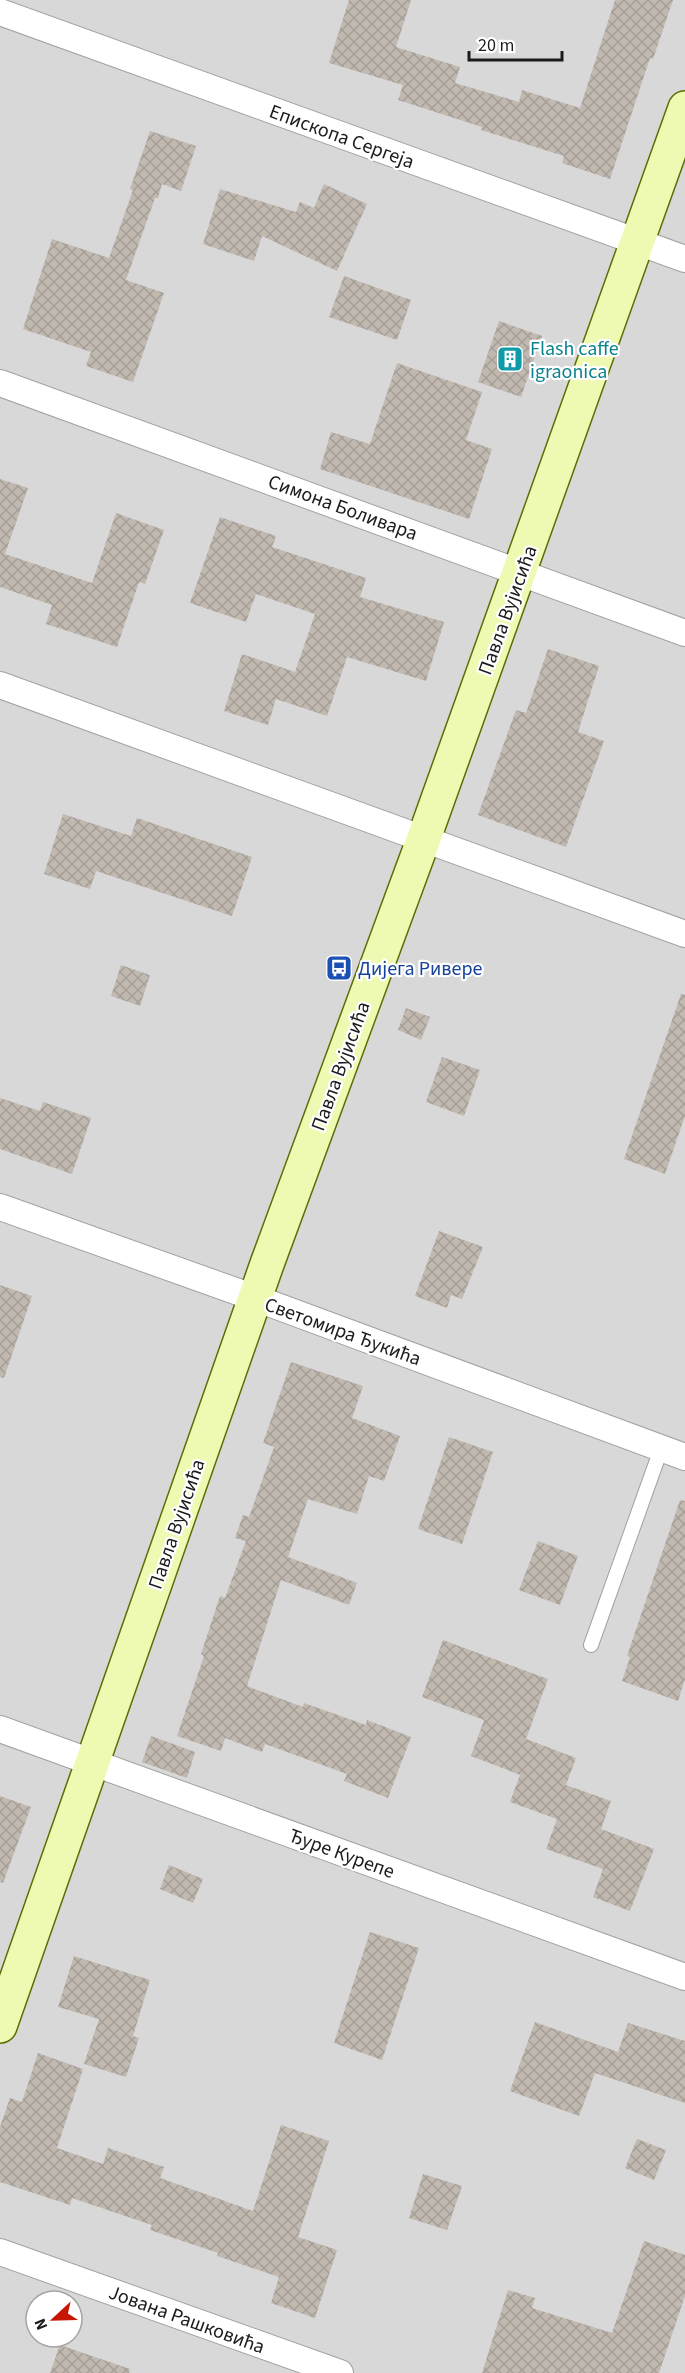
<svg xmlns="http://www.w3.org/2000/svg" width="685" height="2373" font-family="'Source Sans 3',sans-serif">
<defs>
<pattern id="building-cross-hatch" width="8" height="8" patternUnits="userSpaceOnUse" patternTransform="scale(1.5)"><rect width="8" height="8" fill="#c1b9b0"/><path d="M0 0l8 8M0 8l8-8" fill="none" stroke="#a59e97"/></pattern>
</defs>
<rect width="100%" height="100%" fill="#edeae0"/>
<path fill="#d9d8d8" fill-rule="evenodd" d="M0 0H685V2373H0ZM36 2301H72V2337H36Z"/>
<path fill="url(#building-cross-hatch)" d="M349 0H411L396 47 460 67 455 83 519 102 522 90 580 108 615 0H673L653 59 650 58 610 179 562 163 564 156 481 130 482 127 398 100 403 85 329 63Z
M150 131 196 146 181 191 162 184 158 198H155L126 280 164 293 133 382 86 366 91 352 23 329 52 239 109 258 133 190 130 189Z
M324 184 367 204 337 271 262 236 254 261 203 244 220 189 296 212 300 202 314 208Z
M344 276 411 300 397 340 329 317Z
M499 321 542 336 521 397 478 382Z
M397 363 482 392 466 440 492 449 469 519 320 469 331 432 370 444Z
M0 479 28 488 5 554 92 583 116 513 164 530 145 584 139 582 117 647 46 624 52 605 0 587Z
M220 517 276 536 272 547 366 578 360 597 444 622 426 681 347 657 327 716 276 699 268 725 224 711 242 654 295 672 315 614 256 594 246 622 190 603Z
M548 649 599 666 578 732 604 741 566 847 478 815 516 710 526 713Z
M63 814 131 836 137 818 252 857 232 916 96 871 90 889 44 874Z
M121 965 150 975 140 1006 111 996Z
M681 994 685 995V1116L665 1174 624 1159Z
M406 1008 430 1017 421 1040 398 1030Z
M442 1057 480 1070 464 1116 426 1102Z
M0 1098 40 1111 43 1102 91 1118 72 1174 0 1149Z
M439 1231 483 1247 462 1299 451 1295 447 1308 415 1296Z
M0 1285 32 1296 4 1378 0 1377Z
M291 1362 363 1386 352 1418 400 1436 384 1481 369 1476 357 1514 308 1499 288 1557 357 1583 349 1605 281 1580 247 1686 303 1707 304 1703 366 1725 367 1720 411 1737 388 1798 344 1781 347 1774 265 1744 262 1752 225 1738 221 1751 177 1736 204 1656 201 1654 220 1596 225 1598 246 1541 235 1538 243 1515 249 1517 274 1447 263 1443Z
M449 1437 493 1452 462 1544 418 1529Z
M680 1500 685 1501V1679L678 1701 622 1681 630 1657 627 1656Z
M538 1541 578 1556 560 1605 519 1590Z
M443 1640 548 1679 526 1739 576 1758 566 1785 611 1801 601 1829 654 1849 630 1911 593 1897 603 1869 546 1849 557 1819 510 1802 520 1775 471 1756 484 1720 422 1697Z
M151 1736 195 1752 187 1778 142 1762Z
M0 1796 31 1807 3 1883 0 1882Z
M169 1865 203 1879 193 1903 160 1889Z
M370 1932 419 1948 382 2060 334 2043Z
M74 1956 150 1980 133 2036 139 2038 126 2077 84 2064 99 2019 58 2007Z
M535 2022 618 2052 628 2023 685 2041V2103L595 2073 579 2116 510 2091Z
M38 2053 83 2069 57 2148 103 2164 108 2148 164 2167 160 2178 253 2211 281 2125 329 2141 298 2237 337 2250 315 2318 271 2303 279 2277 217 2256 218 2253 150 2230 152 2225 72 2198 70 2205 0 2182V2127L10 2098 22 2102Z
M637 2139 666 2150 654 2180 625 2168Z
M423 2174 462 2186 447 2230 409 2218Z
M644 2241 685 2255V2296L659 2373H482L508 2290 535 2298 532 2308 612 2333Z
M60 2345 130 2369 129 2373H50Z"/>
<g fill="none" stroke-linecap="round" stroke-linejoin="round">
<defs>
<path id="lane" d="M591 1645 661 1449"/>
<path id="street" d="M0 12 685 259
M0 383 685 633
M0 685 685 934
M0 1207 255 1298 685 1457
M0 1729 685 1977
M0 2252 340 2373"/>
<path id="secondary" d="M0 2026 267 1264 424 838 685 108"/>
</defs>
<use href="#lane" stroke="#a2a2a2" stroke-width="16"/>
<use href="#street" stroke="#a2a2a2" stroke-width="28"/>
<use href="#secondary" stroke="#597004" stroke-width="36"/>
<use href="#lane" stroke="#fff" stroke-width="14"/>
<use href="#street" stroke="#fff" stroke-width="26"/>
<use href="#secondary" stroke="#eef9b2" stroke-width="33"/>
</g>
<defs>
<symbol id="building-square" viewBox="-11 -11 22 22"><rect x="-9" y="-9" width="18" height="18" rx="4" fill="#0f9aa8" stroke="#fff"/><path d="M-4-6H4V6H1V3H-1V6H-4ZM-2.5-4.3h1.7v1.8h-1.7ZM.8-4.3h1.7v1.8H.8ZM-2.5-1h1.7V.8h-1.7ZM.8-1h1.7V.8H.8Z" fill="#fff"/></symbol>
<symbol id="bus-square" viewBox="-11 -11 22 22"><rect x="-9" y="-9" width="18" height="18" rx="4" fill="#1a4fb4" stroke="#fff"/><path d="M-5-6H5V4H4V6H2V4H-2V6H-4V4H-5ZM-3.5-4V0h7V-4ZM-3.5 1.2v1.5H-2V1.2ZM2 1.2v1.5H3.5V1.2Z" fill="#fff"/></symbol>
</defs>
<g fill-rule="evenodd">
<use href="#building-square" x="495" y="344" width="30" height="30"/>
<use href="#bus-square" x="324" y="953" width="30" height="30"/>
</g>
<g text-anchor="middle" stroke-width="4.5" stroke-linejoin="round" paint-order="stroke">
<g font-size="20" fill="#1b1b1b" stroke="#fff">
<text transform="translate(342 136) rotate(20)" y="7">Епископа Сергеја</text>
<text transform="translate(343 507) rotate(20)" y="7">Симона Боливара</text>
<text transform="translate(507 610) rotate(-70)" y="7">Павла Вујисића</text>
<text transform="translate(340 1066) rotate(-70)" y="7">Павла Вујисића</text>
<text transform="translate(343 1331) rotate(20)" y="7">Светомира Ђукића</text>
<text transform="translate(176 1524) rotate(-71)" y="7">Павла Вујисића</text>
<text transform="translate(342 1853) rotate(20)" y="7">Ђуре Курепе</text>
<text transform="translate(187 2319) rotate(20)" y="7">Јована Рашковића</text>
</g>
<g font-size="20" fill="#0d838f" stroke="#fff" text-anchor="start">
<text x="530" y="355">Flash caffe<tspan x="530" dy="23">igraonica</tspan></text>
</g>
<g font-size="20" fill="#164399" stroke="#fff" text-anchor="start">
<text x="358" y="975">Дијега Ривере</text>
</g>
</g>
<g transform="translate(54 2319) rotate(248)"><circle r="28" fill="#ffffff" stroke="#a4a4a4" stroke-width="1.5"/>
<path d="M0-4.5L10 22L0 15L-10 22Z" fill="#c61500"/>
<text y="-9" font-size="16" font-weight="bold" text-anchor="middle" fill="#1b1b1b">N</text>
</g>
<path d="M469 51v9h93v-9" fill="none" stroke="#1b1b1b" stroke-width="3"/>
<text x="478" y="51" font-size="18" fill="#1b1b1b" stroke="#ffffff" stroke-width="4.5" paint-order="stroke">20 m</text>
</svg>
